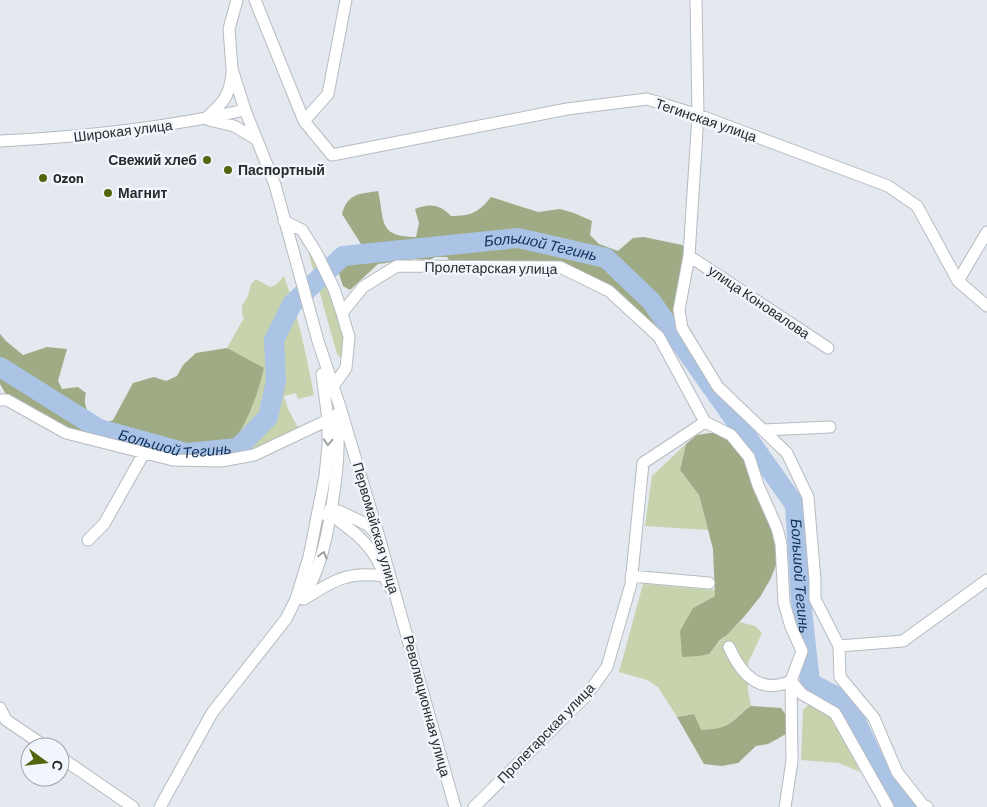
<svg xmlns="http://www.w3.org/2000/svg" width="987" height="807" font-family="Barlow,sans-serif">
<rect width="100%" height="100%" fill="#e3e9ef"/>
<path fill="#c7d3ac" d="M307 247 312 253 341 319 344 334 342 356 340 357 337 354Z
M284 276C298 315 306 354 314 395L298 399 296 393 284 396 288 409 301 433 221 461 238 437 264 369 227 348 244 318 242 314V306L248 296 251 284 256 279 270 287 276 285Z
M686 444 680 470 699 495 708 530 645 526 652 476Z
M643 584 715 590V596L693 608 709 654C718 642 729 633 740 622L755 626 762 633 748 663V690L751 706C742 711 739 715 732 722 724 730 711 729 700 730L694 714 677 717 658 687 647 680 619 672Z
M808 705C836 709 849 749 860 772L839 763 801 760 803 710Z"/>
<path fill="#9fab84" d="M378 191C385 220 377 237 416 237L419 223 415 209C429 203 440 204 451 216 471 216 478 213 491 197L538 212 560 209 574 213 592 221 590 235 599 244 618 251 633 238 644 237 682 245 689 256 682 328 659 337 609 291 560 267 453 266 447 257H435L430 260 415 259 378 264 350 290 343 286 334 258 361 244 342 214C348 193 359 194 378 191Z
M0 334 6 341 23 355 47 347 67 349 58 381 62 389 78 387 86 393C82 408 90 416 100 425L113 420 133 383 154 377 166 381 177 376 183 365 196 353 227 348 264 368C255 406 243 430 221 461L173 460 66 433 7 396 0 384Z
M717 432 739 446 779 544 777 563 770 580 760 597 743 618 728 634 720 640 709 654 699 656 682 657 680 631 693 608 715 596 713 549 699 495 680 470 686 444 697 435Z
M751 706 781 708 786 715V734L768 744 756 746 738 763 722 766 704 764 677 717 694 714 701 730C711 729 724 729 732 722 739 716 743 711 751 706Z"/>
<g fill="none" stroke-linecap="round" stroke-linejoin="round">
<path stroke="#abc4e6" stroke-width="20" id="s1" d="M0 367 99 429 186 453 238 448 268 417 276 381 274 340 292 304 343 256 518 238 606 258 651 301 795 505 801 600 810 683 847 702 880 773 906 807"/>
<defs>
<path id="minor" d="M237 0 229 29 232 69 245 110 275 185 318 341 340 407 379 537 455 807
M255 0 304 121 332 155 567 109 647 99 698 115 888 186 917 206 958 281 987 306
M696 0 698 115 689 256 679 310 682 328 718 387 787 453 808 497 815 580V599L839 646 840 677 874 718 897 772 923 805 927 807
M206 118C223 103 230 96 232 73
M209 120 234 126 256 139
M304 121 328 94 346 0
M0 141C83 137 164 128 245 110
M284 221 302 230 317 254 334 289 342 313 349 337 346 368 332 388 333 391
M689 256 828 348
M958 281 987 232
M342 313 363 287 397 266 560 267 609 291 659 337 705 422
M0 400H7L66 433 173 460 221 461 254 455 328 420
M763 430 830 427
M330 509C336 520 346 526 356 534 367 544 377 556 382 570
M326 515 335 510 339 511 368 525 378 536
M88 540 104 524 144 453
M631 576 709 583
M303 599C319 571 326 543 331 511 337 475 340 451 337 414
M304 599C334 580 348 571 384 576L390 588
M839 646 903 641 987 580
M0 708 6 720 46 747
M60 757 133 807
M160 807 212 713 286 619 296 599 309 557 325 476 328 445V420L322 374
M474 807 586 696 607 667 631 584 643 463 705 422 731 435 749 457 758 485 777 528 781 544 784 603 791 627 802 651 791 681C759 695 741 674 729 647
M785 807 792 761 791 681 802 694 835 713 888 807"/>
</defs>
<use href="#minor" stroke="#b6bbc0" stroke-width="13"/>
<use href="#minor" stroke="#fff" stroke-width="11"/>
</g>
<defs><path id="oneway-chevron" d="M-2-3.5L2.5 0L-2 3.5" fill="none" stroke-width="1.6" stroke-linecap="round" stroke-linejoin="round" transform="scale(1.25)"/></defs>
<g stroke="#9e9fa0">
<use href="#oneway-chevron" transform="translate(328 442) rotate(92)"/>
<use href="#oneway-chevron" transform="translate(323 555) rotate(-74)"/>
</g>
<g fill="#53650f" stroke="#f1f6fc" stroke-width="2">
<circle cx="207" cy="160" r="5"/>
<circle cx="228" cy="170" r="5"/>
<circle cx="43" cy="178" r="5"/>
<circle cx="108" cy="193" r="5"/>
</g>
<g text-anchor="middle" stroke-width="5" stroke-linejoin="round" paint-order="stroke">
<g font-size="14" fill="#282a2c" stroke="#f1f6fc">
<text transform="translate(706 120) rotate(19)" y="5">Тегинская улица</text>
<text transform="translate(123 131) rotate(-7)" y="5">Широкая улица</text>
<text transform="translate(491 268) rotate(1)" y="5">Пролетарская улица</text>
<text transform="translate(759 302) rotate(34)" y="5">улица Коновалова</text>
<text transform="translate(376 528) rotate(74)" y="5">Первомайская улица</text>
<text transform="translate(427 706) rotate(75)" y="5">Революционная улица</text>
<text transform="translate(546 733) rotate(-46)" y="5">Пролетарская улица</text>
</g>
<g font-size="14" font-weight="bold" fill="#282a2c" stroke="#f1f6fc" text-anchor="start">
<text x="197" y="165" text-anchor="end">Свежий хлеб</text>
<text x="238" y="175">Паспортный</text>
<text x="53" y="183">Ozon</text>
<text x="118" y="198">Магнит</text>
</g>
<g font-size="15" font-style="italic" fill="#0e305a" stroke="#f1f6fc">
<text dy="5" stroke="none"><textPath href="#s1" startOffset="690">Большой Тегинь</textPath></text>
<text dy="5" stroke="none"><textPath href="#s1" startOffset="195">Большой Тегинь</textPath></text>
<text dy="5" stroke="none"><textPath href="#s1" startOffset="1140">Большой Тегинь</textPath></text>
</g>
</g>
<g transform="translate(45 762) rotate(105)"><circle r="24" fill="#f1f6fc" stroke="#a1a4a9"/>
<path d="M0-4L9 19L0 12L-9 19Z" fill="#53650f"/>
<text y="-8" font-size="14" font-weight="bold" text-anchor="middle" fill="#282a2c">С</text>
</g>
</svg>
